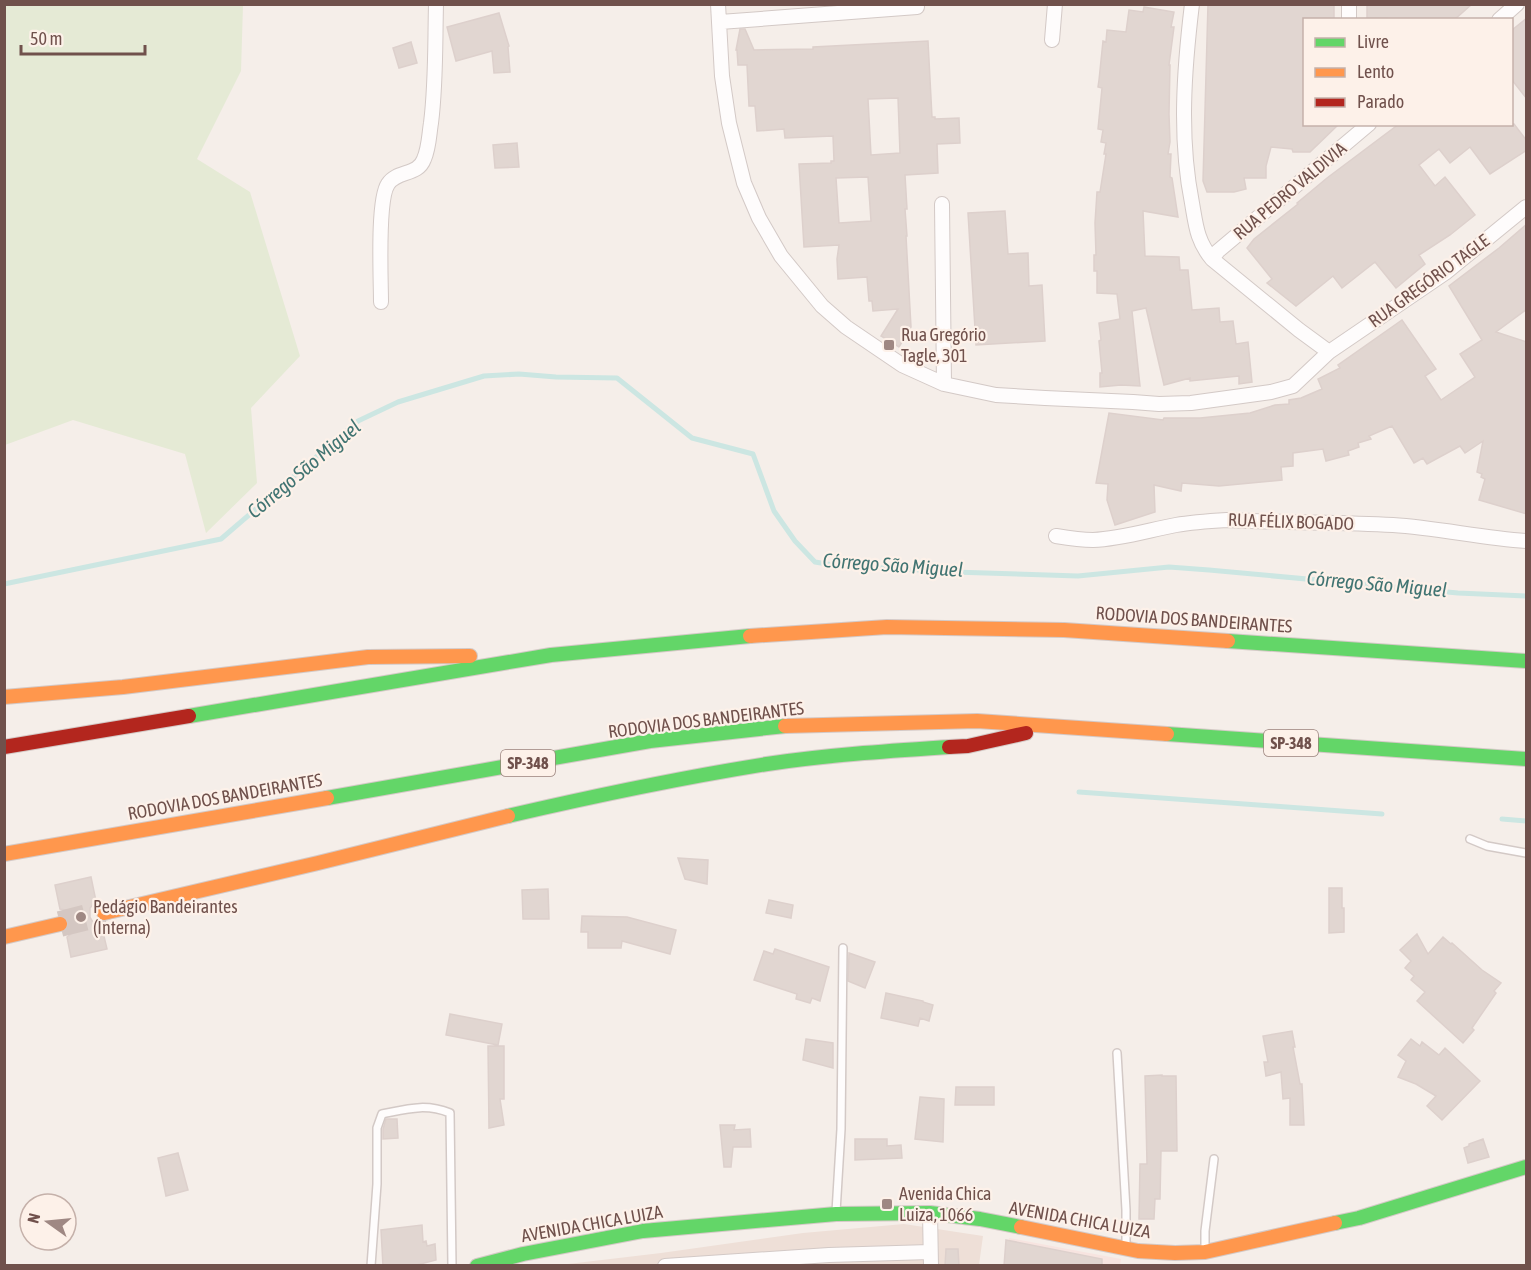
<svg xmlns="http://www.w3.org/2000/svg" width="1531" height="1270" font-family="'Asap Condensed',sans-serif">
<rect width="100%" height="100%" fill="#f5eee9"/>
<path fill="#eedfd7" d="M904 1224 983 1236 979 1265 551 1266 661 1253 803 1233Z"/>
<path fill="#f7e4e0" d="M1009 1238 1121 1259 1120 1265 1007 1266Z"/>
<path fill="#e5ead5" d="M5 4 243 5 241 71 197 159 250 192 300 356 251 408 257 483 206 533 185 454 73 420 5 445Z"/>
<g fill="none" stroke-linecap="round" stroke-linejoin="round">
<path stroke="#cce6e2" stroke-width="5" d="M4 584 221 539 358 421 398 402 484 376 519 374 556 377 617 378 692 438 753 454 774 511 795 541 815 562 833 565 953 572 1078 576 1169 567 1209 570 1458 593 1526 596
M1079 792 1382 814
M1502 819 1526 821"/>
</g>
<path fill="#e1d6d1" stroke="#ddd0cc" stroke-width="1.5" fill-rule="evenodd" d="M1208 4H1334V20H1305V124H1339L1310 152H1293L1292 149 1271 147 1266 166V178H1244L1246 189 1234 192H1207L1203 181Z
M1367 4H1472L1454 20H1387V18H1367Z
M1144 7 1174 12 1171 27H1174L1169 65H1170L1169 114 1170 142 1168 154H1171L1170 177 1172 178 1178 217 1143 211 1145 256 1179 257 1180 270H1188L1192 310 1219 308 1220 322 1233 321 1236 344 1248 342 1252 382 1239 384V376L1190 381V378L1164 385 1146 308 1132 311 1140 386 1121 385 1100 387V373H1102L1099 341 1101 340 1099 323 1120 319 1117 294 1097 293V271H1094V255H1096L1095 223 1097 192H1100L1106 154H1104L1106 143 1101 142 1103 130 1098 129 1102 88 1098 87 1099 80 1103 41 1106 42 1107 30 1126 32 1129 10 1143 12Z
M499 13 509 46 508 47 510 72 494 73 492 51 456 61 447 27Z
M1527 18V99L1512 80V30Z
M740 29H745L754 50 813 49V47L928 41 932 117H935V119L959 118 960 143 937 144 938 173 905 175 907 209H905L907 236H906L911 327 899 347 881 336 898 309 873 311 872 301H869L867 277 838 279 837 259 839 245 804 247 799 164 831 163V161H834L833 136 785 138 784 129 757 131 755 106H749L747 65H738L737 50H736ZM898 98 900 153 871 155 868 99ZM868 177 871 221 839 223 836 178Z
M411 42 417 63 399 68 393 48Z
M1399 124H1514L1527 141V150L1490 174 1470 147 1450 163 1439 149 1419 165 1435 186 1445 177 1475 215 1450 235 1419 255 1425 264 1396 288 1375 262 1342 288 1333 276 1296 306 1267 283 1272 279 1247 248 1254 239 1298 204 1297 203 1327 178Z
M517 143 519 167 495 168 493 145Z
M1005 211 1008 254 1028 253 1029 286 1042 285 1045 341 976 345 968 213Z
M1527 224V309L1496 332 1527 342V514L1479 500 1485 479 1481 477 1482 474 1477 472 1483 441 1465 453 1460 446 1427 464 1423 458 1414 463 1392 426 1369 436 1371 439 1358 443 1359 447 1348 451 1349 455 1326 461 1323 449 1293 453V466L1281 467 1282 480 1219 486 1182 483 1181 491 1154 485 1155 512 1115 525 1107 500 1108 484 1096 483 1109 413 1163 420 1164 418H1200L1250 413 1275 405 1289 404V400L1301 398 1322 389 1318 379 1340 368 1338 365 1402 320 1436 369 1425 376 1441 400 1475 377 1460 354 1482 340 1449 286 1499 248Z
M678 858 708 860 707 884 685 879Z
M91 877 96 901 90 908V917L94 924 102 928 107 949 71 957 67 937 71 934 74 929 75 921 70 913 65 910 60 909 55 885Z
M1329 888H1342V908H1344V932L1329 933Z
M548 889 549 919H523L522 890Z
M769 900 793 905 791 918 766 913Z
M582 916 627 917 676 930 670 954 622 941 621 948H588V932H581Z
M1417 934 1428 954 1443 937 1451 944 1452 943 1482 970 1501 983 1494 991 1496 993 1472 1028 1474 1030 1463 1043 1417 1001 1425 992 1411 980 1414 976 1405 968 1411 961 1400 950Z
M775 949 829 967 820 1001 812 998 810 1003 796 999 797 994 754 980 764 951 773 954Z
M849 953 875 962 865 988 848 981Z
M886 993 923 1001V1002L933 1005 929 1021 920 1018 918 1026 881 1018Z
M450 1014 502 1024 498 1045 446 1035Z
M1292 1031 1295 1047H1293L1300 1084H1302L1304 1125H1290V1098L1283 1099 1281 1072 1266 1076 1264 1062H1268L1263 1036Z
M806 1039 833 1043V1068L803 1060Z
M1411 1039 1420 1046 1422 1042 1439 1055 1445 1048 1480 1081 1442 1120 1427 1106 1436 1096 1416 1084 1398 1077 1406 1061 1398 1055Z
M488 1046H504V1099H500L504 1125 489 1128Z
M1162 1075V1076H1176L1177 1151H1161L1160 1199H1155L1154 1219H1139L1140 1164H1147L1145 1076Z
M956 1087H994V1105H955Z
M920 1097 944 1099 943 1142 915 1139Z
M386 1119H397L398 1138 383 1139V1129Z
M720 1125H735L734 1130 750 1129 751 1147H733L731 1167H724Z
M855 1139H887V1146L901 1145 902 1158 855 1160Z
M1483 1139 1489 1157 1468 1163 1464 1148 1469 1146V1144Z
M178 1153 188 1190 166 1196 158 1158Z
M422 1225 423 1242 426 1241 427 1246 435 1244 436 1260 413 1266H383L381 1230Z
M1006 1240 1102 1259V1266H1004Z
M946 1249H958L959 1266H945Z"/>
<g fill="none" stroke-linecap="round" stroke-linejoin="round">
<path stroke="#d4c7c2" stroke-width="26" stroke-dasharray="26 13" stroke-linecap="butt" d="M60 924 104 913"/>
<defs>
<path id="lane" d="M1470 839 1487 846 1526 853
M1117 1053 1126 1210V1246
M836 1212 841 1129 843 948
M1205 1249V1231L1214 1159
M371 1266 377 1184V1128L382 1114C407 1109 425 1103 450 1113L452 1266"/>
<path id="street" d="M718 4 722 76 729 123 744 183 759 218 781 256 822 306 846 327 902 365 944 384 996 395 1045 398 1133 402 1159 404 1191 403 1271 392 1293 386 1329 352 1445 273 1526 207
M1192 4C1184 70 1179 138 1192 203 1196 226 1197 241 1212 259L1299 330 1329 352
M1349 20V4
M1499 20 1517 4
M720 22 917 7
M1052 40 1055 4
M942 204 944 384
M1212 259 1218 251 1369 124
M381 302C381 279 377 200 388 184 397 170 418 176 424 159 429 148 429 135 431 123 436 84 435 44 436 4
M1056 536C1068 538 1081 540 1093 540 1121 539 1149 530 1176 525 1193 522 1210 521 1227 520 1283 523 1338 522 1393 525 1438 528 1482 538 1526 541
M930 1213 931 1266
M665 1266 829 1255 930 1252"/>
<path id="fast" d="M1228 641 1526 661
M189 716 551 655 750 636
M1167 734 1526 759
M327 798 650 741 785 726
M508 816C594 796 680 778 767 764 827 755 889 751 949 747
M1335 1223 1359 1218 1526 1167
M477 1266 523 1254 643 1231 836 1214 930 1213 980 1219 1021 1227"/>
<path id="slow" d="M750 636 887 627 1064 630 1228 641
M4 697 123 687 368 657 470 656
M785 726 977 721 1167 734
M4 854 327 798
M104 913 318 863 508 816
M4 937 60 924
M1021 1227 1138 1251 1175 1253 1205 1252 1335 1223"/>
<path id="jam" d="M4 747 189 716
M949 747 968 746 1026 733"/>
</defs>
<use href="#lane" stroke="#d3c9c6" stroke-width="10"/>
<use href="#street" stroke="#d3c9c6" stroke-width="16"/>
<use href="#fast" stroke="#d4c9c6" stroke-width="16"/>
<use href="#slow" stroke="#d4c9c6" stroke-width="16"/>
<use href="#jam" stroke="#d4c9c6" stroke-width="16"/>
<use href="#lane" stroke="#fefcfc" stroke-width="7"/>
<use href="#street" stroke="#fefcfc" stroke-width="14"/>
<use href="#fast" stroke="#63d668" stroke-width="14"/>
<use href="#slow" stroke="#ff974d" stroke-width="14"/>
<use href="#jam" stroke="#b3261e" stroke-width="14"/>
</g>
<g fill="#9f8883" stroke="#fdf1e9" stroke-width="2">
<rect x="883" y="339" width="12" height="12" rx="3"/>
<circle cx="81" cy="917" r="6"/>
<rect x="881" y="1198" width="12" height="12" rx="3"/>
</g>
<g text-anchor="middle" stroke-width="4.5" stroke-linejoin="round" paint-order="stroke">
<g fill="#fdf1e9" stroke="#9a817b" stroke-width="1.5">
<rect x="1264" y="730" width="54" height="26" rx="4.5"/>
<rect x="501" y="750" width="54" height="26" rx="4.5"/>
</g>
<g font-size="16" font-weight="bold" fill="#70514c">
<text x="1291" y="749">SP-348</text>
<text x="528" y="769">SP-348</text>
</g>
<g font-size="18" fill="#70514c" stroke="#fdf1e9">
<text transform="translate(1290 191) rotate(-40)" y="6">RUA PEDRO VALDIVIA</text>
<text transform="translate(1429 281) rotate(-36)" y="6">RUA GREGÓRIO TAGLE</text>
<text transform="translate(1291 522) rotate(2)" y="6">RUA FÉLIX BOGADO</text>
<text transform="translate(1194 620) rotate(4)" y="6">RODOVIA DOS BANDEIRANTES</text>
<text transform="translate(706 720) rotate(-7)" y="6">RODOVIA DOS BANDEIRANTES</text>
<text transform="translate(225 797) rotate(-10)" y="6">RODOVIA DOS BANDEIRANTES</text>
<text transform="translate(1080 1220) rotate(10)" y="6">AVENIDA CHICA LUIZA</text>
<text transform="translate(592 1224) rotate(-10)" y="6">AVENIDA CHICA LUIZA</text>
</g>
<g font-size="18" fill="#70514c" stroke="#fdf1e9" text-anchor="start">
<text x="901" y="341">Rua Gregório<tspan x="901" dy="21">Tagle, 301</tspan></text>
<text x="93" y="913">Pedágio Bandeirantes<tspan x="93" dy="21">(Interna)</tspan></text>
<text x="899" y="1200">Avenida Chica<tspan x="899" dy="21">Luiza, 1066</tspan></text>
</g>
<g font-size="20" font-style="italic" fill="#417472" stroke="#fdf1e9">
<text transform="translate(304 469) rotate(-40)" y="7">Córrego São Miguel</text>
<text transform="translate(893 565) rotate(4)" y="7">Córrego São Miguel</text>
<text transform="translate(1377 584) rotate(5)" y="7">Córrego São Miguel</text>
</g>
</g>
<rect width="1531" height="1270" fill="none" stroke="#70514c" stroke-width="12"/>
<rect x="1303" y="18" width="210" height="108" fill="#fdf1e9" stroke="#c5b1aa" stroke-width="1.5"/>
<rect x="1315" y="38" width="30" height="9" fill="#63d668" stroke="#c5b1aa" stroke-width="1.5"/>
<text x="1357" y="48" font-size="18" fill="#70514c">Livre</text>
<rect x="1315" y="68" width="30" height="9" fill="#ff974d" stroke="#c5b1aa" stroke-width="1.5"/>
<text x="1357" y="78" font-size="18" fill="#70514c">Lento</text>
<rect x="1315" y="98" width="30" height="9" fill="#b3261e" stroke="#c5b1aa" stroke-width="1.5"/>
<text x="1357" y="108" font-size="18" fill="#70514c">Parado</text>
<g transform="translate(48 1222) rotate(285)"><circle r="28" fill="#fdf1e9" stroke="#c5b1aa" stroke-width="1.5"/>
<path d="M0-4.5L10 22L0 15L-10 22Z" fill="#9f8883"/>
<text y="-9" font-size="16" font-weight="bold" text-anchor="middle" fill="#70514c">N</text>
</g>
<path d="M21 45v9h124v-9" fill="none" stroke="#70514c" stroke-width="3"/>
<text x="30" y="45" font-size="18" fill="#70514c" stroke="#fdf1e9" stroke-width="4.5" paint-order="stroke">50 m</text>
</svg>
